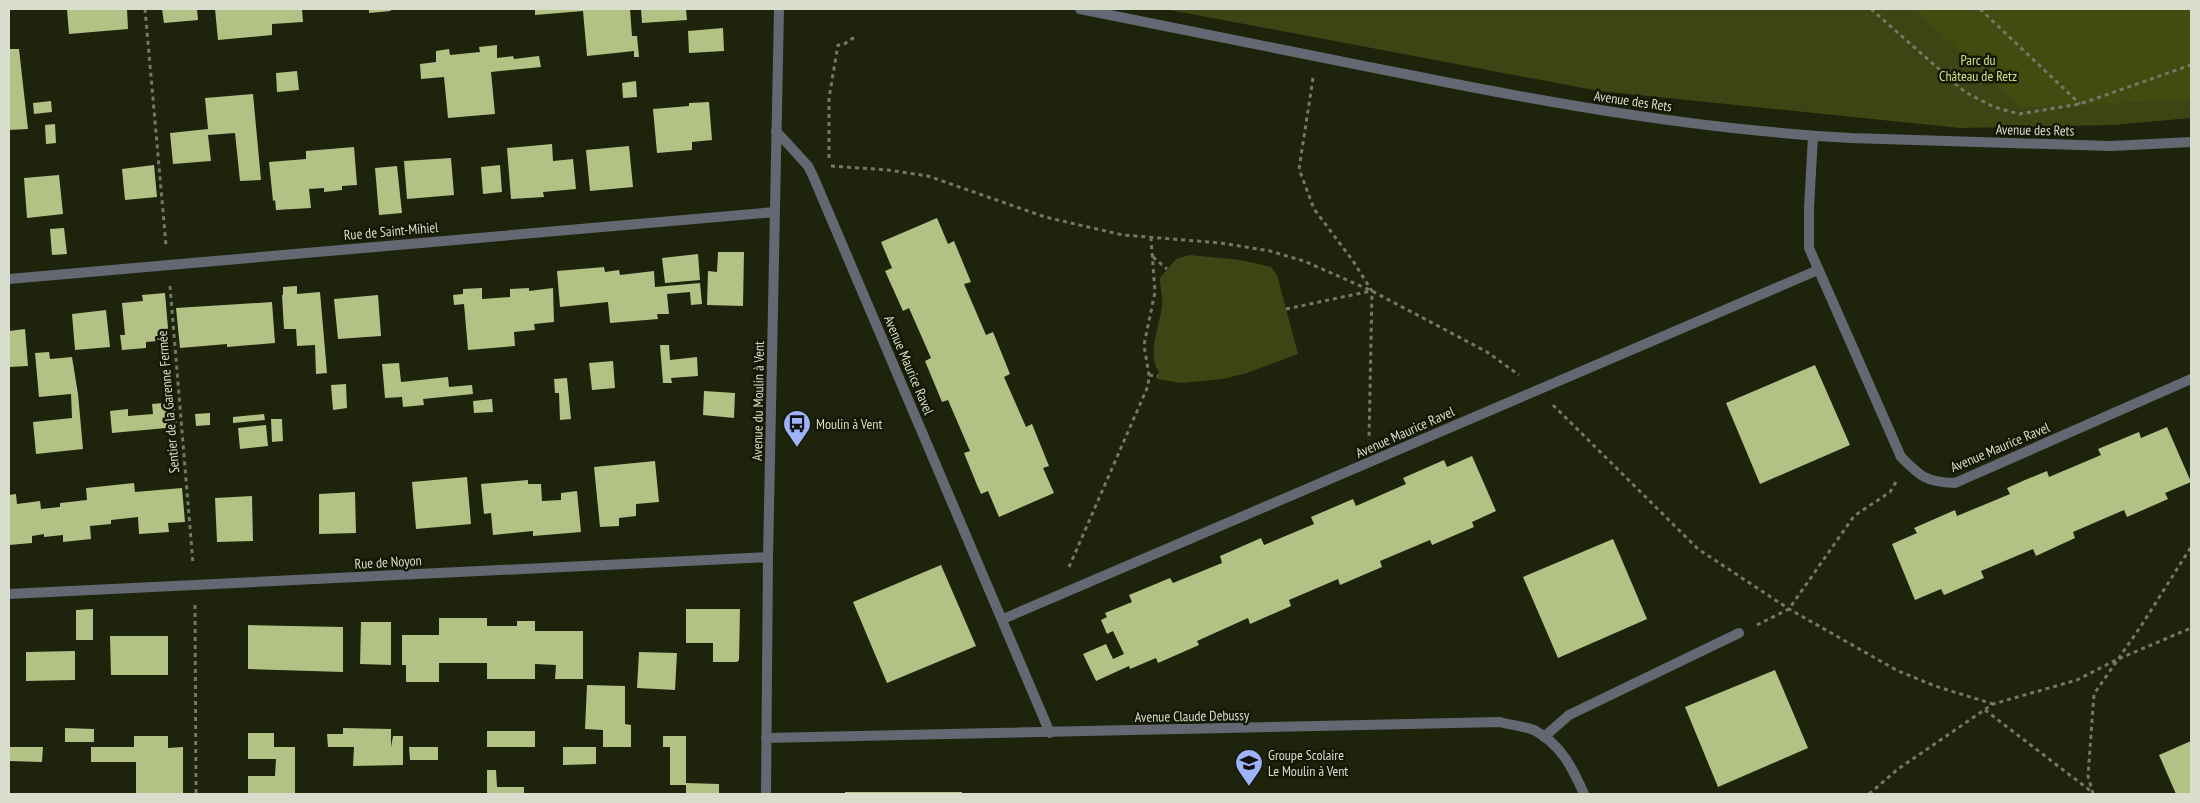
<svg xmlns="http://www.w3.org/2000/svg" width="2200" height="803" font-family="'PT Sans Narrow',sans-serif">
<rect width="100%" height="100%" fill="#1e230b"/>
<path fill="#3c4615" d="M1165 9H2191V118L2113 125 1960 128 1599 91Z
M1189 255 1241 260 1271 267 1277 275 1298 354 1247 373 1223 379 1181 383 1157 379 1159 372C1146 353 1160 327 1162 306 1163 297 1160 287 1160 278L1176 259Z"/>
<path fill="#414c10" d="M1914 9H2191V100L2021 107Z"/>
<path fill="#b3c185" d="M67 9H127L128 29 69 34Z
M162 9H197L198 20 164 23Z
M215 9H302L303 22 272 24V35L218 40Z
M369 9H390L391 11 369 13Z
M535 9H630L632 36H637L639 57H634V51L587 56 583 11 535 15Z
M641 9H686L687 20 642 23Z
M723 28 724 51 689 53 688 31Z
M497 45V58L513 56 514 59 539 56 541 67 491 72 495 114 448 118 444 77 421 79 420 64 436 62V51L449 49 450 55 480 52 479 47Z
M9 49H19L28 129 9 130Z
M297 71 299 90 277 92 276 73Z
M636 81 637 97 623 98 622 83Z
M253 94 261 180 240 181 235 133 208 135 211 161 173 164 170 133 208 129 205 98Z
M51 101 52 112 34 114 33 103Z
M709 102 712 140 692 142V150L657 153 653 109 689 106V103Z
M55 124 56 143 46 144 45 125Z
M552 144 553 161 573 159 576 189 543 192 544 197 511 199 507 148Z
M629 146 633 187 590 191 586 150Z
M354 147 357 185 342 186V190L324 192V188L309 189 311 208 276 210 275 200 273 201 269 162 306 159V151Z
M451 158 454 195 407 199 404 161Z
M154 165 157 197 125 200 122 169Z
M500 165 502 192 483 194 481 167Z
M397 166 402 213 379 215 375 168Z
M59 175 63 214 27 218 24 178Z
M937 218 948 244 954 241 971 282 964 284 986 335 993 332 1010 374 1004 377 1026 427 1032 424 1049 466 1043 468 1054 493 999 517 988 491 981 494 977 485 964 453 970 451 948 400 942 402 925 361 931 358 909 308 903 311 885 271 892 268 881 242Z
M64 228 67 254 52 255 50 229Z
M718 252H744L743 306 707 305 708 271 717 272Z
M698 254 700 280 665 283 662 258Z
M604 267 605 272 619 270 620 275 654 271 655 287 700 283 702 304 691 305 690 292 667 294 669 314H657L658 319 610 323 608 302 560 307 557 271Z
M297 286V294L320 292 327 373 316 374 315 345 297 346 296 329H284L282 295H283V287Z
M482 288V299L510 297V289L529 288V291L553 288 554 322 534 324 535 330 514 332 515 346 468 350 464 304 454 305 453 295 463 294V289Z
M165 293 169 340 146 342V348L122 350 120 335H125L122 303 143 301 142 295Z
M378 295 381 336 338 339 334 299Z
M272 302 275 343 227 347V344L180 348 176 308Z
M106 310 110 347 75 350 72 314Z
M25 329 28 366 9 367V331Z
M660 345H669L670 360 697 357 698 376 671 378 672 383H663Z
M49 352 50 359 72 357 78 394 83 449 36 454 33 422 72 418 71 394 39 397 35 353Z
M613 361 615 388 592 390 589 363Z
M399 363 401 382 448 377 449 387 472 385 473 394 423 399 424 405 403 407 402 397 385 398 382 364Z
M1815 365 1850 445 1760 484 1726 403Z
M567 378 571 419 560 420 559 393H555L554 379Z
M346 384 347 408 333 410 331 385Z
M704 391 735 393 734 418 703 415Z
M492 399 493 412 474 413 473 401Z
M174 402 177 427 112 433 110 411 128 409V416L153 414 152 404Z
M210 413V425L196 426 195 414Z
M264 414 265 420 233 423V417Z
M271 419H282L283 441 272 442Z
M266 425 268 446 240 449 238 428Z
M2167 427 2191 482 2165 493 2168 499 2127 517 2124 510 2073 532 2075 538 2036 556 2033 549 1981 571 1984 578 1944 595 1941 589 1915 600 1892 544 1917 533 1914 528 1955 510 1957 516 2010 494 2007 488 2025 480 2047 471 2049 477 2101 455 2098 449 2139 432 2141 438Z
M1472 456 1496 511 1472 522 1474 527 1432 545 1430 540 1380 561 1382 567 1340 585 1338 579 1289 600 1291 606 1250 624 1248 618 1197 641 1199 645 1158 663 1156 658 1130 669 1129 666 1096 681 1083 654 1106 644 1113 659 1124 654 1113 631 1107 634 1101 620 1107 617 1105 613 1132 602 1129 595 1170 578 1173 583 1222 563 1220 556 1261 538 1264 545 1314 524 1311 517 1353 499 1356 506 1406 484 1403 478 1444 460 1447 467Z
M655 461 659 502 636 504V516L619 518V526L600 527 594 467Z
M467 477 471 524 416 529 412 482Z
M528 480V484H541L542 501 561 500V493L577 491 581 532 533 536V531L493 535 491 513 484 514 481 484Z
M134 483 135 492 182 488 185 522 168 523 169 532 139 534 138 517 111 520V524L90 526 91 539 63 542V535L44 537V534L32 536V543L9 545V495L16 494 17 504 40 501 41 509 60 507V503L87 500 86 488Z
M355 492 356 533 319 534V494Z
M252 496 253 541 217 542 215 498Z
M1613 539 1647 619 1558 658 1523 577Z
M941 565 976 646 887 683 853 602Z
M93 609V640H76V610Z
M686 609H740L739 660 737 662H713V643H686Z
M439 618H487V626H517V621H535V631H583V679H555L556 665 535 664V679H487V663H439V682H406V665H402V635H439Z
M361 622H391V665L360 664Z
M248 625 343 627V672L248 669Z
M110 636H168V675H111Z
M75 651V680L26 681V652Z
M639 652 677 653 675 690 637 688Z
M1775 670 1808 748 1718 787 1685 707Z
M587 685 625 686V724L631 725V747H603V730L585 729Z
M65 728 94 729V742H65Z
M343 728 391 729V747L393 736H403V765L353 766 354 747H328L327 734H343Z
M487 731H535V747H487Z
M248 733H274V747H295V794H248V776H275L276 759H248Z
M134 736H168V748L183 747V794H136V762H91V747H134Z
M663 736H686V783L719 784V794H686V785H670V747H663Z
M2191 741V794H2176L2159 755Z
M9 747H43L42 762 9 761Z
M409 747H438V760H410Z
M563 747H596V764L563 765Z
M487 770H496L497 787H524V794H487Z
M845 792H962V794H845Z"/>
<g fill="none" stroke-linecap="round" stroke-linejoin="round">
<path stroke="#747965" stroke-width="3" stroke-dasharray="4 4" stroke-linecap="butt" d="M145 9 166 245
M1871 9 1965 92 1994 107 2019 114 2080 104 2191 65
M1980 9 2080 104
M1313 78 1299 169 1314 209 1353 261 1372 291 1369 440
M829 158V98L838 45H843L856 36
M831 166 888 170 928 176 1045 217 1123 235 1221 243 1270 251 1304 261 1372 291 1487 352 1519 375
M1153 257 1167 269
M170 286 193 564
M1286 309 1371 291
M1149 375 1158 376
M1553 405 1698 549 1789 609 1898 671 1935 686 1993 704
M1069 567 1148 386 1149 375 1144 345 1155 292 1151 239
M195 605 196 794
M1757 625 1789 609 1854 516 1890 492 1896 482
M1985 710 2092 792
M1869 794 1898 769 1993 704 2077 680 2116 660 2191 628
M2093 794 2088 776 2094 694 2141 626 2191 547"/>
<path stroke="#646873" stroke-width="10" d="M776 131 808 166 813 176 1050 733
M1809 208V248L1901 457C1921 477 1926 482 1955 483L2191 379
M1003 619 1818 270
M1544 737 1569 715 1739 633"/>
<path stroke="#646873" stroke-width="10" d="M1080 9C1191 31 1303 54 1415 76 1559 105 1704 130 1851 138L2111 146 2191 142
M1809 208 1813 136
M9 279 775 212
M9 594 768 557
M766 738 1500 722C1510 725 1524 726 1534 730 1561 744 1573 769 1584 794
M766 794 768 557 779 9"/>
</g>
<defs>
<symbol id="bus-pin" viewBox="-11 -11 22 30"><path d="M0 17L-7.5 6A9.5 9.5 0 1 1 7.5 6Z" fill="#9db4fd" stroke="#151903"/><path d="M-5-6H5V4H4V6H2V4H-2V6H-4V4H-5ZM-3.5-4V0h7V-4ZM-3.5 1.2v1.5H-2V1.2ZM2 1.2v1.5H3.5V1.2Z" fill="#111"/></symbol>
<symbol id="school-pin" viewBox="-11 -11 22 30"><path d="M0 17L-7.5 6A9.5 9.5 0 1 1 7.5 6Z" fill="#9db4fd" stroke="#151903"/><path d="M0-5L7-2L0 1L-7-2ZM-4 1L0 2.5L4 1V4Q0 6-4 4Z" fill="#111"/></symbol>
</defs>
<g fill-rule="evenodd">
<use href="#bus-pin" x="781" y="408" width="32" height="43"/>
<use href="#school-pin" x="1233" y="747" width="32" height="43"/>
</g>
<g text-anchor="middle" stroke-width="5" stroke-linejoin="round" paint-order="stroke">
<g font-size="14" fill="#cde18b" stroke="#151903">
<text x="1978" y="65">Parc du<tspan x="1978" dy="16">Château de Retz</tspan></text>
</g>
<g font-size="14" fill="#d9ddce" stroke="#151903">
<text transform="translate(1633 101) rotate(8)" y="5">Avenue des Rets</text>
<text transform="translate(2035 130) rotate(1)" y="5">Avenue des Rets</text>
<text transform="translate(391 231) rotate(-5)" y="5">Rue de Saint-Mihiel</text>
<text transform="translate(909 365) rotate(67)" y="5">Avenue Maurice Ravel</text>
<text transform="translate(758 401) rotate(-89)" y="5">Avenue du Moulin à Vent</text>
<text transform="translate(168 402) rotate(-95)" y="5">Sentier de la Garenne Fermée</text>
<text transform="translate(1405 432) rotate(-24)" y="5">Avenue Maurice Ravel</text>
<text transform="translate(2000 447) rotate(-23)" y="5">Avenue Maurice Ravel</text>
<text transform="translate(388 562) rotate(-3)" y="5">Rue de Noyon</text>
<text transform="translate(1192 716) rotate(-1)" y="5">Avenue Claude Debussy</text>
</g>
<g font-size="14" fill="#d9ddce" stroke="#151903" text-anchor="start">
<text x="816" y="429">Moulin à Vent</text>
<text x="1268" y="760">Groupe Scolaire<tspan x="1268" dy="16">Le Moulin à Vent</tspan></text>
</g>
</g>
<rect width="2200" height="803" fill="none" stroke="#d9ddce" stroke-width="20"/>
</svg>
